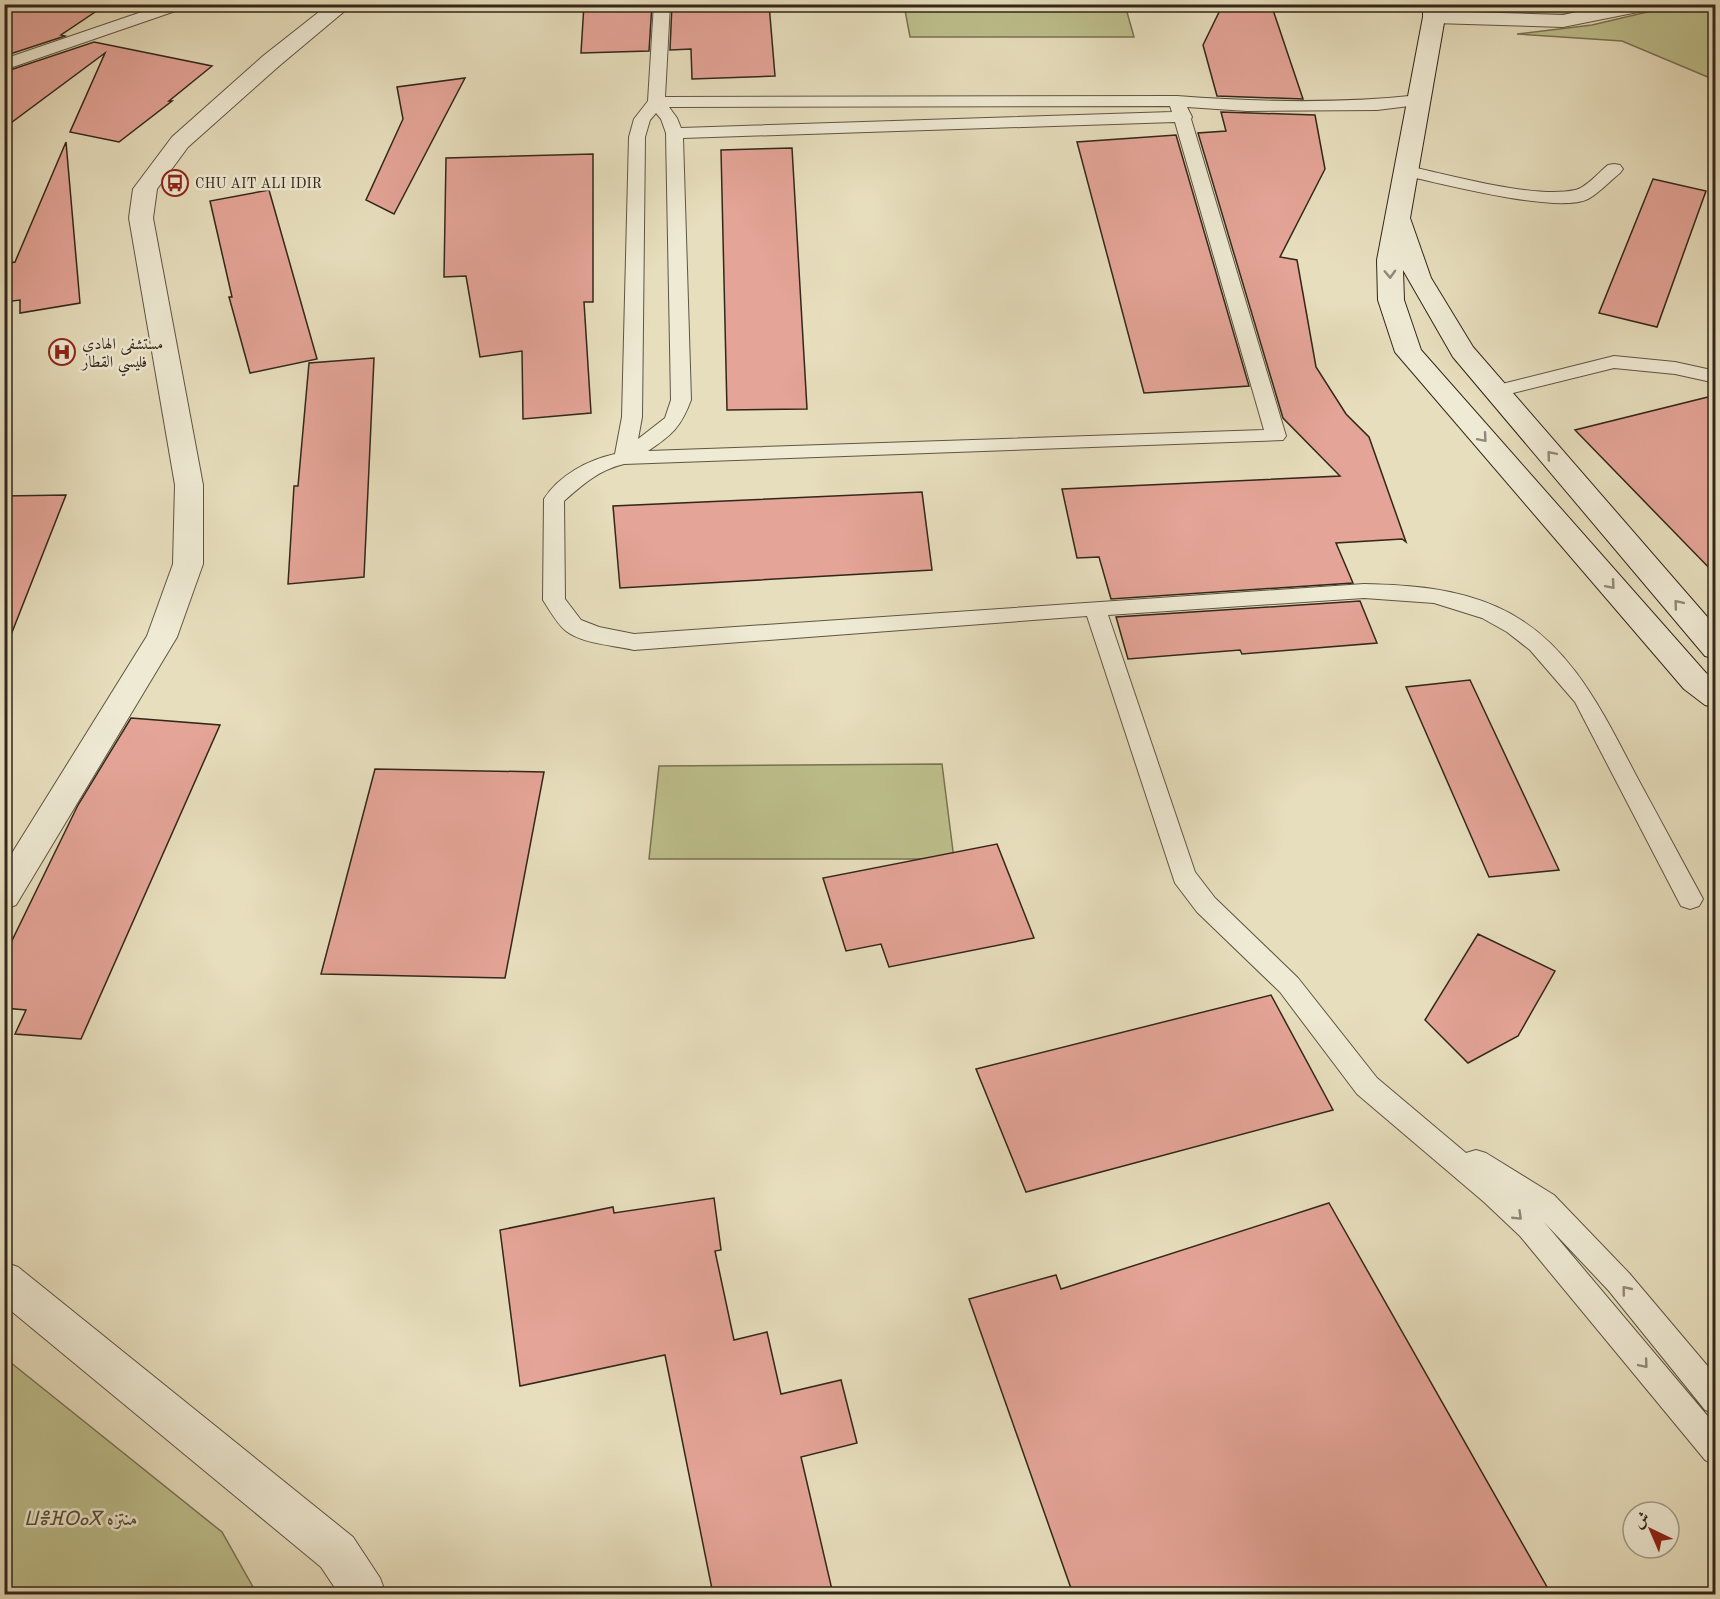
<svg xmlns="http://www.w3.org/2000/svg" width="1720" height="1599" font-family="'Old Standard TT',Amiri,'Noto Sans Tifinagh',serif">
<rect width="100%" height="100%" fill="#e7debd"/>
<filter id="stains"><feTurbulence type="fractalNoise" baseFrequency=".00333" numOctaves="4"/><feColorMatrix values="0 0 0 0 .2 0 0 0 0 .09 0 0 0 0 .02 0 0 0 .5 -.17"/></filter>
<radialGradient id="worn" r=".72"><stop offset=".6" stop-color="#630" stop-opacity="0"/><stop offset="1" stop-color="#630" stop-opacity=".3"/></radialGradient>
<path fill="#bdbf8c" stroke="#787353" stroke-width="1.5" d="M904 5H1125L1134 37H910Z
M1457 5H1608C1562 22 1506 14 1458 11Z
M1677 5H1715V80L1622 41 1517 34 1592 25Z
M942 764 954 859H649L659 766Z
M5 1358 222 1532 257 1594H5Z"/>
<path fill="#e4a497" stroke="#32271a" stroke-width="1.5" d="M4 4H107L61 35 65 36 4 56Z
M584 4H652L649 51 581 53Z
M672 4H769L775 76 692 79 691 49 670 50Z
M1223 4H1271L1303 99 1217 96 1203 45Z
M94 42 212 66 169 101H172L119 142 70 132 105 53 4 128V72Z
M465 78 394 214 366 200 403 119 397 87Z
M1221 112 1315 115 1325 169 1280 257 1297 260 1316 367 1346 414 1369 437 1406 542 1402 539 1336 543 1353 583 1111 599 1099 557 1077 558 1062 489 1340 476 1283 418 1198 133 1226 131Z
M1176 135 1249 386 1144 393 1077 142Z
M66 142 80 303 20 313V300L4 302V264L15 262Z
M792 148 807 409 727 410 721 150Z
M593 154V302H584L591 413 523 419 522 351 480 357 466 276 444 277 446 158Z
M1653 179 1706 191 1657 327 1599 313Z
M269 190 317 359 250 373 229 297H232L210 201Z
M374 358 364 577 288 584 294 486H298L309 363Z
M1716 395V575L1575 430Z
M922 492 932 570 620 588 613 506Z
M66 495 7 645H4V496Z
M1360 601 1377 643 1242 654 1240 650 1128 659 1116 617Z
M1470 680 1559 870 1489 877 1406 687Z
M131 718 220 725 81 1039 15 1034 26 1010 4 1008V957L78 805Z
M375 769 544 772 505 978 321 974Z
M997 844 1034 938 889 967 881 944 846 951 823 878Z
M1478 934 1555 971 1518 1036 1468 1063 1425 1020Z
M1271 995 1333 1110 1026 1192 976 1069Z
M714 1198 721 1250 715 1251 734 1340 767 1332 781 1394 841 1380 857 1443 801 1457 833 1594H713L665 1355 520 1386 500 1230 613 1207 614 1213Z
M1329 1203 1551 1594H1073L969 1299 1056 1275 1061 1289Z"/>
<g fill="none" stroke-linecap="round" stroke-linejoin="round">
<defs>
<path id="service" d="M165 4H189L187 7 4 70V59Z
M654 4H670L665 97 1177 96C1258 102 1339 104 1420 95L1426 96 1428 100 1426 104 1377 110 1247 111 1187 107 1192 117 1191 119 1286 436 1283 440 624 464C599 470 583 484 564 501L565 599 581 620 599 627 634 634 1364 584C1409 585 1455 588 1497 607 1570 639 1603 713 1638 779 1660 819 1681 859 1703 899L1699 906 1690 909 1681 906 1575 702 1530 650 1507 632 1482 618 1434 603 1364 598 1108 615 1195 872 1215 898 1298 978 1377 1078 1466 1153 1476 1150 1486 1153 1554 1195 1629 1273 1716 1376V1414L1705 1410 1609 1291 1544 1222 1716 1426V1465L1705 1460 1520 1236 1484 1202 1357 1094 1280 992 1197 912 1175 883 1087 616 634 650C613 645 583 644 566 631 557 624 549 609 543 600L544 499C559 475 588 460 615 454L622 417 629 137 634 119 648 101ZM1170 106 1172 112 681 128 677 118 669 107ZM656 113 661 119 666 133 671 400 665 418 638 439 642 417 645 137 650 120ZM1175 122 1264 430 648 451C672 435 681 427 691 400L683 138Z
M1614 164 1620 165 1623 169 1620 173C1610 181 1599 193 1588 199 1558 214 1443 184 1407 176L1401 175 1398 171 1401 167 1407 166C1450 175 1534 199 1575 190 1586 188 1599 172 1608 165Z
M1614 356 1675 362 1716 371V383L1675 374 1614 368 1497 397 1490 395 1487 391 1490 387Z"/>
<path id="minor" d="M329 4H353L279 66 188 147 157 189 153 218 203 485V564L177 637 16 905 4 909V866L147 636 173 564 175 485 129 218 133 189 172 137 263 56Z
M1613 4H1658L1656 9 1648 10 1563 27 1434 23 1426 22 1423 17 1426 12 1434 11 1563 15Z
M4 1262 18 1267 353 1537 380 1578 386 1594H339L321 1567 4 1305Z"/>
<path id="secondary" d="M1423 4H1445V17L1410 218 1431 278 1473 347 1716 627V659L1705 656 1453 357 1403 270 1404 300 1421 350 1706 673 1716 680V708L1705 705 1684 689 1395 352 1378 300 1377 260 1423 17Z"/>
</defs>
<use href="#service" stroke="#5f5543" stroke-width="2"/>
<use href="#minor" stroke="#5f5543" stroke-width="2"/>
<use href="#secondary" stroke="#32271a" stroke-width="2"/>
<use href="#service" fill="#efead4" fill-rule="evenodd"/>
<use href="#minor" fill="#efead4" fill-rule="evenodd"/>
<use href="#secondary" fill="#efead4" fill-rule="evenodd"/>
</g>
<defs><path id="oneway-chevron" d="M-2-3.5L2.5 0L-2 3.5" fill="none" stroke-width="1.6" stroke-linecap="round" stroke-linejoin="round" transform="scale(1.5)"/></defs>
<g stroke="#908877">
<use href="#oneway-chevron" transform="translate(1390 274) rotate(88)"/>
<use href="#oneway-chevron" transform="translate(1483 438) rotate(49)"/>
<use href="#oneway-chevron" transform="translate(1551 455) rotate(-130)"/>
<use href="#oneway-chevron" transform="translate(1611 585) rotate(49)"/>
<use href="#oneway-chevron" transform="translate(1678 604) rotate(-130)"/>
<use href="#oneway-chevron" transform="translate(1518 1216) rotate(44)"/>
<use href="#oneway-chevron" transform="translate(1626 1290) rotate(-129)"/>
<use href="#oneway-chevron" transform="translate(1644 1364) rotate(50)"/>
</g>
<defs>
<symbol id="bus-ring" viewBox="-11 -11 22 22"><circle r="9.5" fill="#efead4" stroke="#8f2418" stroke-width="1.5"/><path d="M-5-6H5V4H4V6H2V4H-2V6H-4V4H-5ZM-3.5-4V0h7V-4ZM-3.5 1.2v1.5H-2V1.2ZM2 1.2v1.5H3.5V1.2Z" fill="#8f2418"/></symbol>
<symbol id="hospital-ring" viewBox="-11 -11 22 22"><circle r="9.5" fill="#efead4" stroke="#8f2418" stroke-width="1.5"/><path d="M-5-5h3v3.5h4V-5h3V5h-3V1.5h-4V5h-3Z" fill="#8f2418"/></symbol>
</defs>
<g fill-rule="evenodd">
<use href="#bus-ring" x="160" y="168" width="30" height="30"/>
<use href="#hospital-ring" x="47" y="337" width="30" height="30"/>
</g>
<g text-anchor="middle" stroke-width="5" stroke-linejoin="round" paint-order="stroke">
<g font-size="14" fill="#32271a" stroke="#efead4" text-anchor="start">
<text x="195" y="188">CHU AIT ALI IDIR</text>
</g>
<g font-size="16" fill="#32271a" stroke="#efead4" text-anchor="start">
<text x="82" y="349">مستشفى الهادي<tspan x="82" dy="18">فليسي القطار</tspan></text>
</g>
<g font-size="20" font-style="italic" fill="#554d36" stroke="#efead4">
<text x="81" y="1525">ⵡⴻⴼⵔⴰⴳ منتزه</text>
</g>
</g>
<rect width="1720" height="1599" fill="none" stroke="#e7debd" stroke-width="24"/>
<rect x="6" y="6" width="1708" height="1587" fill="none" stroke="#32271a" stroke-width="3"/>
<rect x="12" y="12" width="1696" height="1575" fill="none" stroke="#32271a" stroke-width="1.5"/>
<g transform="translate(1651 1530) rotate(316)"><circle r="28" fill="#efead4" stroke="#a39c8a" stroke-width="1.5"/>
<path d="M0-4.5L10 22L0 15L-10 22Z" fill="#8f2418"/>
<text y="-9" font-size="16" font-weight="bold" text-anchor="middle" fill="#32271a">ش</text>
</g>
<rect width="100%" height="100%" filter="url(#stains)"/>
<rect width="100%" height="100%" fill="url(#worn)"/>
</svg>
